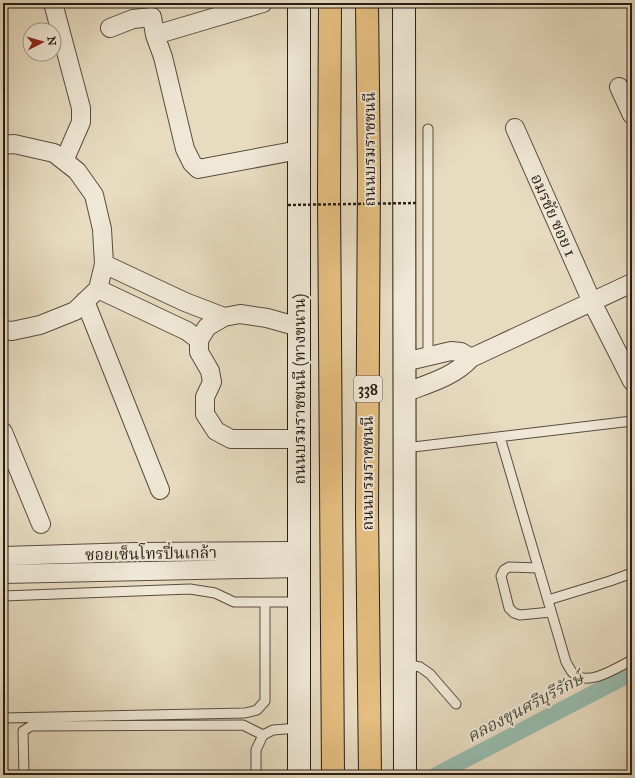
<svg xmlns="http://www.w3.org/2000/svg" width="635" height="778" font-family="'IM FELL Great Primer','Noto Serif Thai',serif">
<rect width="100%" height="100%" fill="#e7dbc0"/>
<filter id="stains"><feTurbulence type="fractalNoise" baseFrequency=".005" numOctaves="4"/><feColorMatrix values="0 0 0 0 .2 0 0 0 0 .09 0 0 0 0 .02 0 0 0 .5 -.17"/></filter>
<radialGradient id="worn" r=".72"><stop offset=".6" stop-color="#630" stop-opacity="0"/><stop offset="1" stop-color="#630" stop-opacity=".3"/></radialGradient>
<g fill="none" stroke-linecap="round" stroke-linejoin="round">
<path stroke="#97bcad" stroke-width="16" d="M436 775 632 673"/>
<defs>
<path id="lane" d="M428 355V129
M500 437 566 662C568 665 570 670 573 673 587 688 618 667 632 660
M405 448 632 421
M538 568 509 567 504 570 501 576 509 608 514 613 520 615 551 612
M3 596 190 589 215 593 234 602H299
M548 600 610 581 632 573
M405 664 420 667 430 674 456 704
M3 718 245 713 257 710 265 701V603
M24 775 23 731 31 726 243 725 263 735
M256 775V750L263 735 273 730 299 728"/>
<path id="street" d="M53 3 81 108V122L64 161
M110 28 133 19 152 17 155 35 163 57 185 149 192 163 198 169 299 150
M155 35 263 3
M619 87 632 115
M515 128 592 302 632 381
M3 145 14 144 54 153 77 171 94 195 102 229 104 264 98 289 75 311 40 325 12 331 3 330
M104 264 185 302 224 317
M98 289 187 331 199 340
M85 301 160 490
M404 362 451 351 461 352 471 358
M404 393C427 384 454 377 471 358L632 283
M3 432 41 524
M299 439H231L216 431 205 414V397L212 382 210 371 199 352V340L207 327 224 317 240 314 267 318 299 327
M3 556 135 552 299 551
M3 574 298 568"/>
<path id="secondary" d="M299 3V775
M404 3 405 775"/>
<path id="highway" d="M330 3 329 191 333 775
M367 3 369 176 367 511 370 775"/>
</defs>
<use href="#lane" stroke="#584c40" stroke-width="11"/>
<use href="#street" stroke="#584c40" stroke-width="20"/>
<use href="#secondary" stroke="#281d16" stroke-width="24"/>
<use href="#highway" stroke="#281d16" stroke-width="24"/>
<use href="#lane" stroke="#efe8d6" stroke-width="9"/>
<use href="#street" stroke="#efe8d6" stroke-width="18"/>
<use href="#secondary" stroke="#efe8d6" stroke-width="22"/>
<use href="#highway" stroke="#e4be80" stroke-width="22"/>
<path stroke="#281d16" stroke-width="2.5" stroke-dasharray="3 2" stroke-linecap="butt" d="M288 205 416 203"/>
</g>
<g text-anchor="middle" stroke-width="4" stroke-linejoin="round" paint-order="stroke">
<rect fill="#efe8d6" stroke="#645a50" stroke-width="1" x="354" y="376" width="28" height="26" rx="3"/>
<g font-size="15" font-weight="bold" fill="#281d16">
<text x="368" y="394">338</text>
</g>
<g font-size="16" fill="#281d16" stroke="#efe8d6">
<text transform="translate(369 149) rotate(-90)" y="6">ถนนบรมราชชนนี</text>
<text transform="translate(554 215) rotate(66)" y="6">อมรชัย ซอย 1</text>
<text transform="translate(299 389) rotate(-90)" y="6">ถนนบรมราชชนนี (ทางขนาน)</text>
<text transform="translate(367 473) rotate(-90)" y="6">ถนนบรมราชชนนี</text>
<text transform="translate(151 553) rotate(-1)" y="6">ซอยเซ็นโทรปิ่นเกล้า</text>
</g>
<g font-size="17" font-style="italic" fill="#494d43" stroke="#efe8d6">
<text transform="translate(525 707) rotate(-28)" y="6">คลองขุนศรีบุรีรักษ์</text>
</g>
</g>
<rect width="635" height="778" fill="none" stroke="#e7dbc0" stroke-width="16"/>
<rect x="4" y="4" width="627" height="770" fill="none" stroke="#281d16" stroke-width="2"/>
<rect x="8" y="8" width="619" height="762" fill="none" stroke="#281d16"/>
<g transform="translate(42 42) rotate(84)"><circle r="19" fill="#efe8d6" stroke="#9f9789"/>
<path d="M0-3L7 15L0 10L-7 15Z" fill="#8f2418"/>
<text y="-6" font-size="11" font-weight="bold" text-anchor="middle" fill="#281d16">N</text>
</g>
<rect width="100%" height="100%" filter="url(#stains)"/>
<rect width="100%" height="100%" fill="url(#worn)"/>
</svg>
